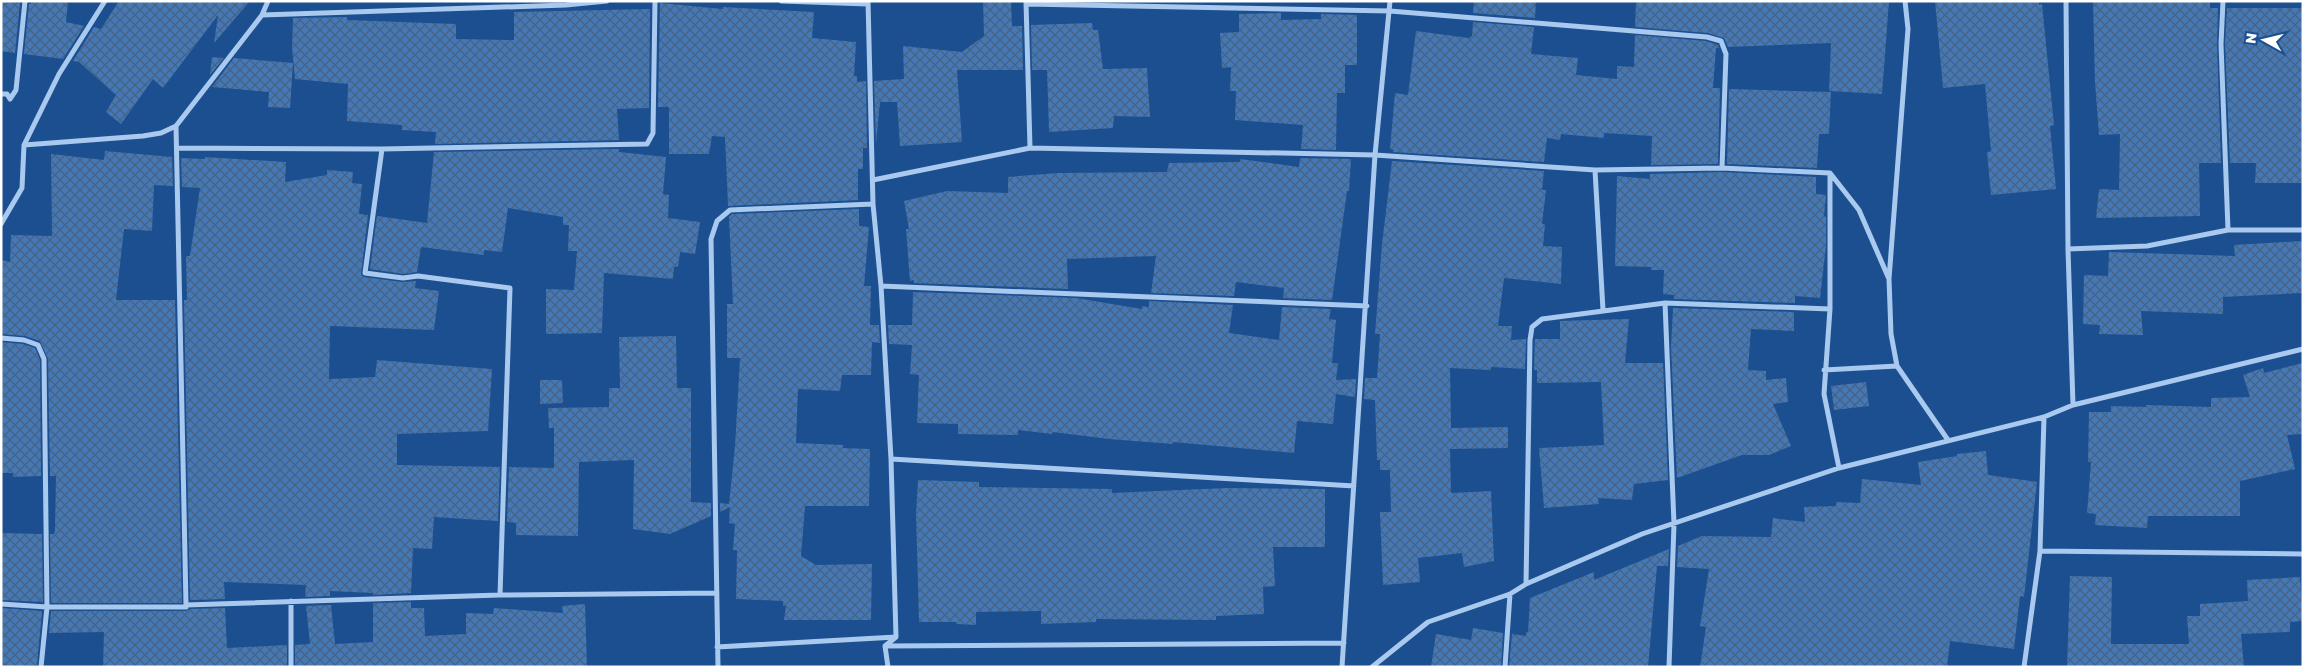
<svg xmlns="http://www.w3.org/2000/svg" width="2304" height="668" font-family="'Golos Text',sans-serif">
<defs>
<pattern id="building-cross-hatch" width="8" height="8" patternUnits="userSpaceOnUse" patternTransform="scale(1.25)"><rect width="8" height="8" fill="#4478b7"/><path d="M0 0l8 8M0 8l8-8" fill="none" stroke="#486282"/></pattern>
</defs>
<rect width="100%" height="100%" fill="#1b4f8f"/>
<path fill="url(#building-cross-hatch)" d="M1 1 20 3 15 53 1 51Z
M31 1H68L66 22 84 26 63 59 24 54 29 4H31Z
M119 1H250L214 43 218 15 163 88 153 79 121 124 106 112 116 95 79 62 73 61 94 27 101 29Z
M983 1H1011L1012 26H1022L1023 70H957L962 142 900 146 897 102H880L876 144 874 81 904 79 903 46 962 52 984 36Z
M1474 1H1536L1535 18 1473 13Z
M1636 1H1889L1882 94 1829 91 1831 43 1728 47 1724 38 1708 33 1635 27Z
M1935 1H2039V5L2042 4 2054 125 2050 126 2056 189 1991 195 1987 152 1991 151 1985 84 1943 88Z
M2093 1H2210V8H2218L2217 44 2221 163H2199L2200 216 2096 218 2099 189 2119 190 2120 134 2099 135 2095 82Z
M660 3 723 9V7L814 12 812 38 856 42 854 76H857V82L866 81 867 148H863V169H858V200L728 206 725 137 712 136 709 154H669V107H658Z
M2227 8H2303V183H2255L2256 163H2230L2225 44Z
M650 9 649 108 617 109 619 140 435 144 436 132 402 130V125L347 121 348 84 295 79 292 47 293 18 347 17V20L456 24V39L514 40V12Z
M1281 13V20L1321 19V14L1357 15V65H1345V93H1337L1336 150 1301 149 1303 125 1235 120 1236 91H1230L1231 67 1222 68 1220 33 1239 32V14Z
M1473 22 1534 27 1531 54 1578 58 1576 75 1617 79V66L1634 67 1635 35 1706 41 1718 45 1719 48H1716L1713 88H1720L1718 164 1651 165 1652 136 1604 133V138L1561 134 1560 140 1547 138 1544 162 1393 152 1394 150 1390 149 1395 93 1408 95 1416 31 1469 38 1472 36Z
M1092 23 1093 30H1098L1103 69 1147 68 1150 117 1114 116 1113 128 1049 132 1047 70H1032L1031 25Z
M212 57 224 58 210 75Z
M234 58 293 63 290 108 268 107 269 92 212 87Z
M1729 89 1831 92 1829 134H1819L1817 168 1727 164Z
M619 149V152L666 157 663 194 669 195 668 218 700 222 695 254 680 252 678 267H674L673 279 604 273 602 333 546 334V289L574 290 577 251H568L569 225H563V217L508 208 502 252 484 250V255L421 247 417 272 403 274 370 269 377 216 427 223 434 152Z
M105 151 172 157 173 186 154 185 152 231 124 229 116 300H175L182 603H51L50 534H54L55 530 56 476H50L48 359 40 341 25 336 1 334V260L10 262 11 235 52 236 51 154 104 160Z
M205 157 286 162 285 182 327 175V170L353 172 352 183 362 184 359 214 368 215 361 275 364 277 402 282 416 281 415 288 439 291 434 330 330 326 329 379 375 377 377 360 492 369 488 431 397 434V465L500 467 498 521 434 517 432 549 413 548 411 593 373 595V593L330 591V596L305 597 306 585 224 582 225 599 190 600 184 300H187L186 256H190L200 188 182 187 181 158 205 159Z
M1300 158 1351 159 1349 191H1347L1332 300 1283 298 1284 288 1236 282 1234 296 1151 293 1156 256 1067 259 1068 289 914 283V280L910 281 906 229H909L904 201 947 191 1008 193V177L1059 173 1167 172 1169 163 1240 162V159L1299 167Z
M1392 161 1544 171 1542 190H1546L1542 224H1545L1543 246 1562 247 1561 284 1504 278 1498 326H1512L1511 340 1526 339 1525 369 1491 367V370L1450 368 1451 428 1508 427V448L1450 449 1451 493 1491 491 1494 561 1464 567 1462 553 1418 558 1420 582 1383 585 1380 512H1391L1390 470H1380V460H1377L1375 400 1364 399 1365 378H1377L1380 334H1375L1382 244Z
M1722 172 1816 177V194L1826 195 1824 216 1826 217V246L1820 298 1795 296V303L1674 299V295L1663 294 1664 270H1651V267L1615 266 1617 176 1650 179V174Z
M859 209V226L869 227 864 286H871L870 325H879L880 343 872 342 871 375H842L840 391 798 389 796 443 843 445V448L870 449 869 506H805L801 556 816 565 872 564 871 620H784L786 606H783V601L736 599 737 550H733L735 524 729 523 730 507 720 512V503L729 504 735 446 740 358H727V304H733L729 217 732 214Z
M2303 241V293L2223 297V314L2141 311 2143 335 2099 334 2100 325 2083 324 2084 275 2108 276 2109 252 2235 256 2234 245Z
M913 292 1076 298 1142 309V306L1149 307V301L1233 305 1229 333 1279 340 1282 307 1331 309 1329 319 1336 320 1332 363H1338L1336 380 1356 379 1355 397 1336 394 1333 424 1297 421 1294 453 1173 442V444L1109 439 1053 432 1052 434 1018 430V435L958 434V424L917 423 919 375 910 374 912 345 889 344 888 325H912Z
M1673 308 1794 312V331L1751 329 1748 370 1766 371V380L1786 378 1788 402 1773 404 1791 446 1769 455H1742L1677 478 1671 347Z
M1629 319 1625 363H1663L1668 480 1634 484 1632 500 1598 498 1599 504 1544 508 1539 448 1604 445 1601 382 1537 383V370H1534L1535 339H1560V321Z
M676 336 677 388H691V502L711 503V516L670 534 633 529 634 460 579 462 578 536 516 535V523L507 522 509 467 554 468V428H549L548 408 609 407V388H620L619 337Z
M1 342 23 344 35 348 40 360 41 476 13 477V473H1Z
M2303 363V434L2287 435 2295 469 2240 481V516H2148L2147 528 2095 525 2096 514 2087 513 2091 462H2088L2089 412H2111V406L2146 407V405L2211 407V398L2250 397 2243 375 2263 368 2264 373Z
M540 380H562L563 403 540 404Z
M1866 382 1869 406 1834 410 1831 386Z
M1986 451 1988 475 2037 482 2024 597 2020 596 2014 649 1950 641 1947 667H1700L1706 627 1700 626 1709 569 1677 567 1678 546 1702 536 1771 537 1773 518 1805 522 1804 507 1836 506V502L1860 503 1862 479 1921 485 1918 462 1957 456V454Z
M918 480 979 482V487L1112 489V493L1227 488 1325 489V547H1273L1275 586 1263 587 1264 614 1216 616V620L1096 619V622L1041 624V611L976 612V625L956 624V622H919L916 514Z
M1 533 42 534 43 602 1 600Z
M1669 549 1668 566H1657L1648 667H1509L1512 634 1526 636V632H1528L1530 598 1594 572V580Z
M2070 576 2112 577 2111 644H2189L2187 616H2200V604L2248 601 2247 580 2300 577 2303 621 2290 622V632L2241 634 2244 667H2067Z
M411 602V608H424L425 636 466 634V613L493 614 494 608 563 613 562 606 585 604 587 667H295V645L310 644 306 606 331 605 335 644 373 642V603Z
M1 608 42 611 37 665 1 667Z
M225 608 227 648 287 645V667H103L104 632 49 633 51 611H186L190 609Z
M1473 628 1503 633 1501 667H1431L1436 634 1471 640Z"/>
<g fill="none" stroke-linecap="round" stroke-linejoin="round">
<path stroke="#a9c9ee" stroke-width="5" d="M781 1 868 4
M868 1 873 204 881 286 891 459 896 637 885 646 888 667
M1905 1 1908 29 1889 279 1891 334 1897 366 1948 440
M2066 1 2068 249 2073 405
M2223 1 2221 44 2228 230
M1026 2 1030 148
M1026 4 1390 11 1707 37 1721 41 1726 54 1722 168
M262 15 566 5 607 1
M1 94H7L10 99 16 90 25 1
M176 126 186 605
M24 145 143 136 161 133 176 126 262 15 268 1
M177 148 382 149 647 144 653 133 655 1
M382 149 365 273 403 278 418 276 510 288 500 595
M1595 170 1603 310
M1830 174V309L1824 394 1839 468
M873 180 1030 148 1375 155 1595 170 1722 168 1830 173 1859 210 1889 279
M1 224 22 188 24 145 59 74 105 1
M2068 249 2147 246 2228 230H2303
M881 286 1367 306
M1665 303 1674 524 1669 667
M1 338 24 340 38 345 44 359 47 607 41 667
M1824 370 1897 366
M891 459 1354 486
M2040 551 2303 554
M1526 584 1530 340 1532 327 1542 319 1665 303 1830 309
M291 601V667
M1 604 47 607H186V605L500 595 717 593
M885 646 1344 643
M717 647 896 637
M718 667 711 239 717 221 730 210 873 204
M1342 667 1375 155 1390 1
M1372 667 1428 622 1510 594 1526 584 1642 534 1839 468 2044 417 2073 405 2303 349
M1505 667 1510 594
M2024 667 2040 551 2044 417"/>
</g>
<rect width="2304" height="668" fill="none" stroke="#ffffff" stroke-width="5"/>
<g transform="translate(2264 40) rotate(278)" stroke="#1b4f8f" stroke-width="4" paint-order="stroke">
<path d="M0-4L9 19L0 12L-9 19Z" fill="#ffffff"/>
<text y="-8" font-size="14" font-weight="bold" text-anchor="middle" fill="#ffffff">N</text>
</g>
</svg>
